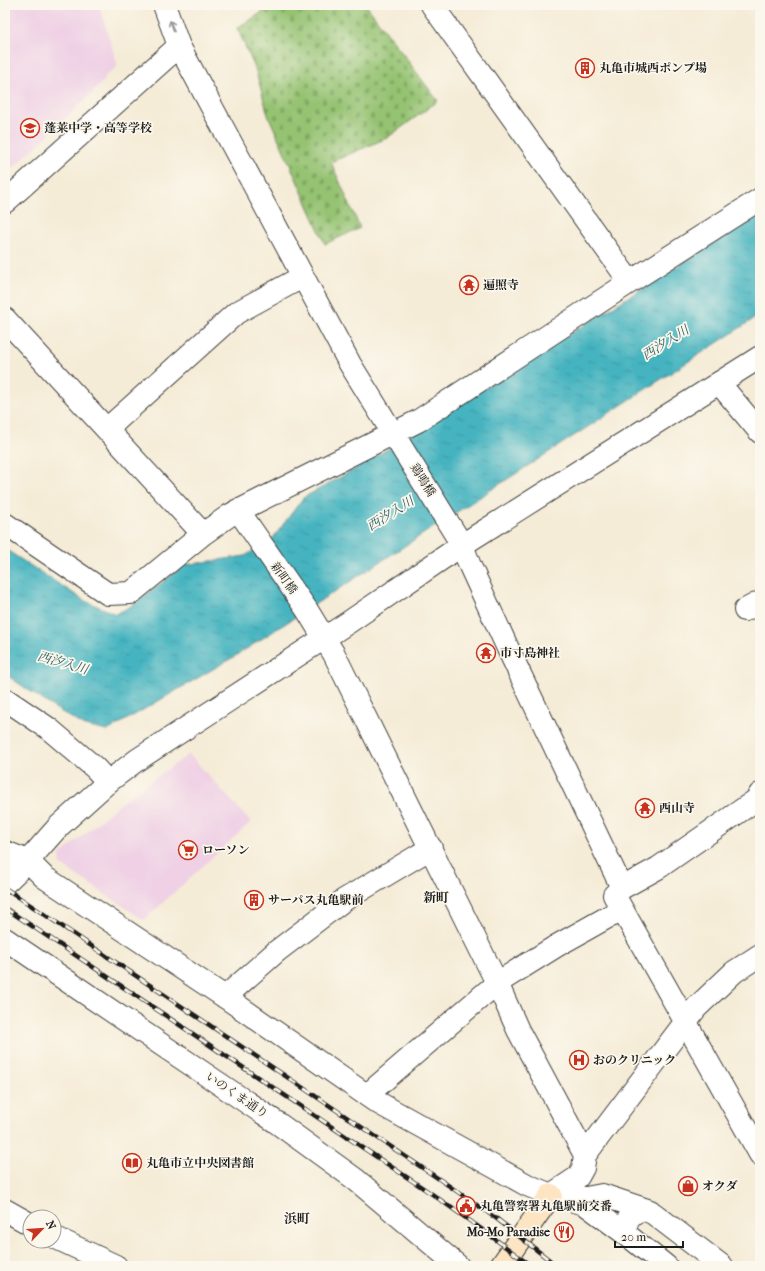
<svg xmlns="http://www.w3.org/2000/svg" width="765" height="1271" font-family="'IM FELL French Canon','Noto Serif JP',serif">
<defs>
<pattern id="cemetery-stones" width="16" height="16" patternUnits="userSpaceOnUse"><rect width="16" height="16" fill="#95c372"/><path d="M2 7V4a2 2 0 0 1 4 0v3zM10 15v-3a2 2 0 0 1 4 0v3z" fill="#80a762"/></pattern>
<pattern id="water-ripples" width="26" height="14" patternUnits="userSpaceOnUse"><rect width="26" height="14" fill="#45b4c0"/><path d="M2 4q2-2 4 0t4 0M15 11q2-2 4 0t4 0" fill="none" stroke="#39929b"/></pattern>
</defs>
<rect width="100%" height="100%" fill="#fbf7ec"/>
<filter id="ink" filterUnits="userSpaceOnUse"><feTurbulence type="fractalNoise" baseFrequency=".025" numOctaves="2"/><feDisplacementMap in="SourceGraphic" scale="8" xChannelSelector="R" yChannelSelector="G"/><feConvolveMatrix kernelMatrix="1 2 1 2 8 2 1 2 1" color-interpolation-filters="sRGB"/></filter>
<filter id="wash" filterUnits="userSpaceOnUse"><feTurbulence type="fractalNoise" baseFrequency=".012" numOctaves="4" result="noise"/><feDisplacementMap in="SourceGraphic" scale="16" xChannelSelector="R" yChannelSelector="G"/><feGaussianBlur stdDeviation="0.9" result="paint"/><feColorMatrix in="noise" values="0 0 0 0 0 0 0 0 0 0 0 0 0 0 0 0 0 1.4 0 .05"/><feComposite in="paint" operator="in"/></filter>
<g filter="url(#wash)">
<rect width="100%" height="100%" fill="#f5ecd7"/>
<path fill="#efd0e5" d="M5 5H99L118 66 104 77 105 80 5 176Z
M189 754 251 822 144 920 61 865 60 855 122 802Z"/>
<path fill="url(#cemetery-stones)" stroke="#587047" d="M274 5H366L438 101 387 138 331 162 360 228 325 244 268 115 255 68 237 28Z"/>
<path fill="url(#water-ripples)" stroke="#30686e" d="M760 214V315L237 655 107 731 85 726 50 705 5 674V549L85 601 116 614 131 606 185 565 245 556 273 538 303 498 367 462Z"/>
</g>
<g filter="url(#ink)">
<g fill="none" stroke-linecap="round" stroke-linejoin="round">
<defs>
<path id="minor" d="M164 5 179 46 350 364 462 545 470 566 510 653 622 888 614 895 760 1154
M432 5 630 282
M5 319 203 534
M719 383 760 432
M107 429 236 313 302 277
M5 524 108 594 131 593 203 534 230 515 418 421 630 282 760 199
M745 610 760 602
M324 638 334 654 497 983 518 1030 585 1155 583 1168 578 1177 551 1195
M5 699 48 728 95 768 108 782
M5 852 28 861
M622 888 658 868 756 800 760 794
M225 997 277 951 344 900 431 848
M367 1095 497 983 558 945 608 917 623 911
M585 1155 696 1008 734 972 760 955"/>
<path id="tertiary" d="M5 202 179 46
M238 510 307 610 324 638
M28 861 44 877 225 997 375 1101 527 1185 551 1195 585 1204 627 1235
M5 883 28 861 58 827 108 782 137 760 349 622 462 545 760 357
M5 939 276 1122 355 1179 458 1266
M570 1197 586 1198 602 1195 650 1211
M5 1210 30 1224
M54 1237 116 1266
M666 1266 627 1235C621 1218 639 1204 654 1214L722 1266"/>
<path id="secondary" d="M501 1266 551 1195"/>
</defs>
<use href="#minor" stroke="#3d3b38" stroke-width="24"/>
<use href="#tertiary" stroke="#3d3b38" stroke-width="24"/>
<use href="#secondary" stroke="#3d3b38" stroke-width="24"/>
<use href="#minor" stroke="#fff" stroke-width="22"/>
<use href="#tertiary" stroke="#fff" stroke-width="22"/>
<use href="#secondary" stroke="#fde5c4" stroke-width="22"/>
<defs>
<path id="rail" d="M5 888 442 1181 497 1219 557 1266
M5 908 432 1194 487 1233 531 1266"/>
</defs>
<use href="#rail" stroke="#1c1c1c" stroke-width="4.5"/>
<use href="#rail" stroke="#fbf7ec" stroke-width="3" stroke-dasharray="9" stroke-linecap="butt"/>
</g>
<defs><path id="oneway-shaft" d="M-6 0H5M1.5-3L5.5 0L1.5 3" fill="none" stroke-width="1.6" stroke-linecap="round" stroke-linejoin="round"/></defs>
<use stroke="#999" href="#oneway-shaft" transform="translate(172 26) rotate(-110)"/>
</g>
<defs>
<symbol id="building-ring" viewBox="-11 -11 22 22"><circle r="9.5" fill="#fbf7ec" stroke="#c8321e" stroke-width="1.5"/><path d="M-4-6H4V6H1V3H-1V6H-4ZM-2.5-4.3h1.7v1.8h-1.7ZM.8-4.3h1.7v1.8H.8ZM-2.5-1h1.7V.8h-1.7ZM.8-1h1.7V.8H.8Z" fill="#c8321e"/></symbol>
<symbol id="school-ring" viewBox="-11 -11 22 22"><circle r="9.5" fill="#fbf7ec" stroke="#c8321e" stroke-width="1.5"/><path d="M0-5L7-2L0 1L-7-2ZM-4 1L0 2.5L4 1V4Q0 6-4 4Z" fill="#c8321e"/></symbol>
<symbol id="temple-ring" viewBox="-11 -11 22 22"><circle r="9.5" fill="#fbf7ec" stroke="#c8321e" stroke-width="1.5"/><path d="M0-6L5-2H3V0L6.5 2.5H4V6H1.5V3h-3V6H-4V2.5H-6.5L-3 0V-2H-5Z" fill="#c8321e"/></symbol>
<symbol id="supermarket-ring" viewBox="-11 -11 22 22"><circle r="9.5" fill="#fbf7ec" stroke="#c8321e" stroke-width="1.5"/><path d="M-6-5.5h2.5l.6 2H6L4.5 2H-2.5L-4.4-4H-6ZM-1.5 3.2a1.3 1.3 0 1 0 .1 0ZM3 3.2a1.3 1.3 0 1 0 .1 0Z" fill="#c8321e"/></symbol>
<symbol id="hospital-ring" viewBox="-11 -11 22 22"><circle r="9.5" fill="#fbf7ec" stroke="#c8321e" stroke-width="1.5"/><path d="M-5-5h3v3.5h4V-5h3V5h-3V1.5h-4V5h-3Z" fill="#c8321e"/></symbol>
<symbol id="library-ring" viewBox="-11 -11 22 22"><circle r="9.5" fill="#fbf7ec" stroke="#c8321e" stroke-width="1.5"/><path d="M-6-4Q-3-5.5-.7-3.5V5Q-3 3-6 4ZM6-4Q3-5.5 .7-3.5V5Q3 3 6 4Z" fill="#c8321e"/></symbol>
<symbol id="shop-ring" viewBox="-11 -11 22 22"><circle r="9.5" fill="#fbf7ec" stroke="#c8321e" stroke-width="1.5"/><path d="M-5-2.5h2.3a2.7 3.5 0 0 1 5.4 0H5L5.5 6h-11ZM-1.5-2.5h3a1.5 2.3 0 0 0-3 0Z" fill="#c8321e"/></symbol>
<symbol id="civic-ring" viewBox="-11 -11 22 22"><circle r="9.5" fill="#fbf7ec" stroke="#c8321e" stroke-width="1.5"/><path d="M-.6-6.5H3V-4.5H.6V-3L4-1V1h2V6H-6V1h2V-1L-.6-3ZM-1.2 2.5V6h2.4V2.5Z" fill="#c8321e"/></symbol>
<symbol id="restaurant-ring" viewBox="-11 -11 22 22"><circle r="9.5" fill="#fbf7ec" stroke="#c8321e" stroke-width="1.5"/><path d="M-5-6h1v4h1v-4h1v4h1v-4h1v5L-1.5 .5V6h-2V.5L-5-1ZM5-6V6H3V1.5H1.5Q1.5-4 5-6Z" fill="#c8321e"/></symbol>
</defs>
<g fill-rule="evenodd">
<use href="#building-ring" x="574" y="57" width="22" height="22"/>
<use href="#school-ring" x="19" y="117" width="22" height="22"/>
<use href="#temple-ring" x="458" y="274" width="22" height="22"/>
<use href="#temple-ring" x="475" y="642" width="22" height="22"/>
<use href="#temple-ring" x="634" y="797" width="22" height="22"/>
<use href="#supermarket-ring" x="177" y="839" width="22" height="22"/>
<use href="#building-ring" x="243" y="889" width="22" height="22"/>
<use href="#hospital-ring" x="568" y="1049" width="22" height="22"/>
<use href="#library-ring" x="121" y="1152" width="22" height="22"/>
<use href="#shop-ring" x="677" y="1175" width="22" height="22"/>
<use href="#civic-ring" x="455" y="1195" width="22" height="22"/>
<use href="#restaurant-ring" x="553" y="1221" width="22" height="22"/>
</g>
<g text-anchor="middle" stroke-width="3.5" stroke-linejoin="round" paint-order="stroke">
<g font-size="12" font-weight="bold" fill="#1c1c1c" stroke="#fbf7ec" text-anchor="start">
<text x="599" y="72">丸亀市城西ポンプ場</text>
<text x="44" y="132">蓬莱中学・高等学校</text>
<text x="483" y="289">遍照寺</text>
<text x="500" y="657">市寸島神社</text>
<text x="659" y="812">西山寺</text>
<text x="202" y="854">ローソン</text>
<text x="268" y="904">サーパス丸亀駅前</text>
<text x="593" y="1064">おのクリニック</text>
<text x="146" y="1167">丸亀市立中央図書館</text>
<text x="702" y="1190">オクダ</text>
<text x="480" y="1210">丸亀警察署丸亀駅前交番</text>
<text x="550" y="1236" text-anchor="end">Mo-Mo Paradise</text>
</g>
<g font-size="12" fill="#1c1c1c" stroke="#fbf7ec">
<text transform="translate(423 480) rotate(58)" y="4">鶏鳴橋</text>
<text transform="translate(284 578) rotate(54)" y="4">新町橋</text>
<text transform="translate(237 1095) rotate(34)" y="4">いのくま通り</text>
</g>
<g font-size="13" font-style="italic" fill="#2e6066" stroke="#fbf7ec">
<text transform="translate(665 342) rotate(-32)" y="5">西汐入川</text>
<text transform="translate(390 513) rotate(-32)" y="5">西汐入川</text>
<text transform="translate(63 662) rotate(16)" y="5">西汐入川</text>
</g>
<g font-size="13" font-weight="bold" fill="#1c1c1c" stroke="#fbf7ec">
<text x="436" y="902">新町</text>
<text x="297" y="1223">浜町</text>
</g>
</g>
<rect width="765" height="1271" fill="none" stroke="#fbf7ec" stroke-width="20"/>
<g transform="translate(42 1229) rotate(65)"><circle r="19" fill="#fbf7ec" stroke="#a29f99"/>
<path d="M0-3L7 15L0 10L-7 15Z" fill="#c8321e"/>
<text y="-6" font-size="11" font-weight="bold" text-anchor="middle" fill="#1c1c1c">N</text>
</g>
<path d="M615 1241v6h68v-6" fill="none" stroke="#1c1c1c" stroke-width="2"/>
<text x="621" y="1241" font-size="12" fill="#1c1c1c" stroke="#fbf7ec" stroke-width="3" paint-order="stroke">20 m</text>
</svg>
